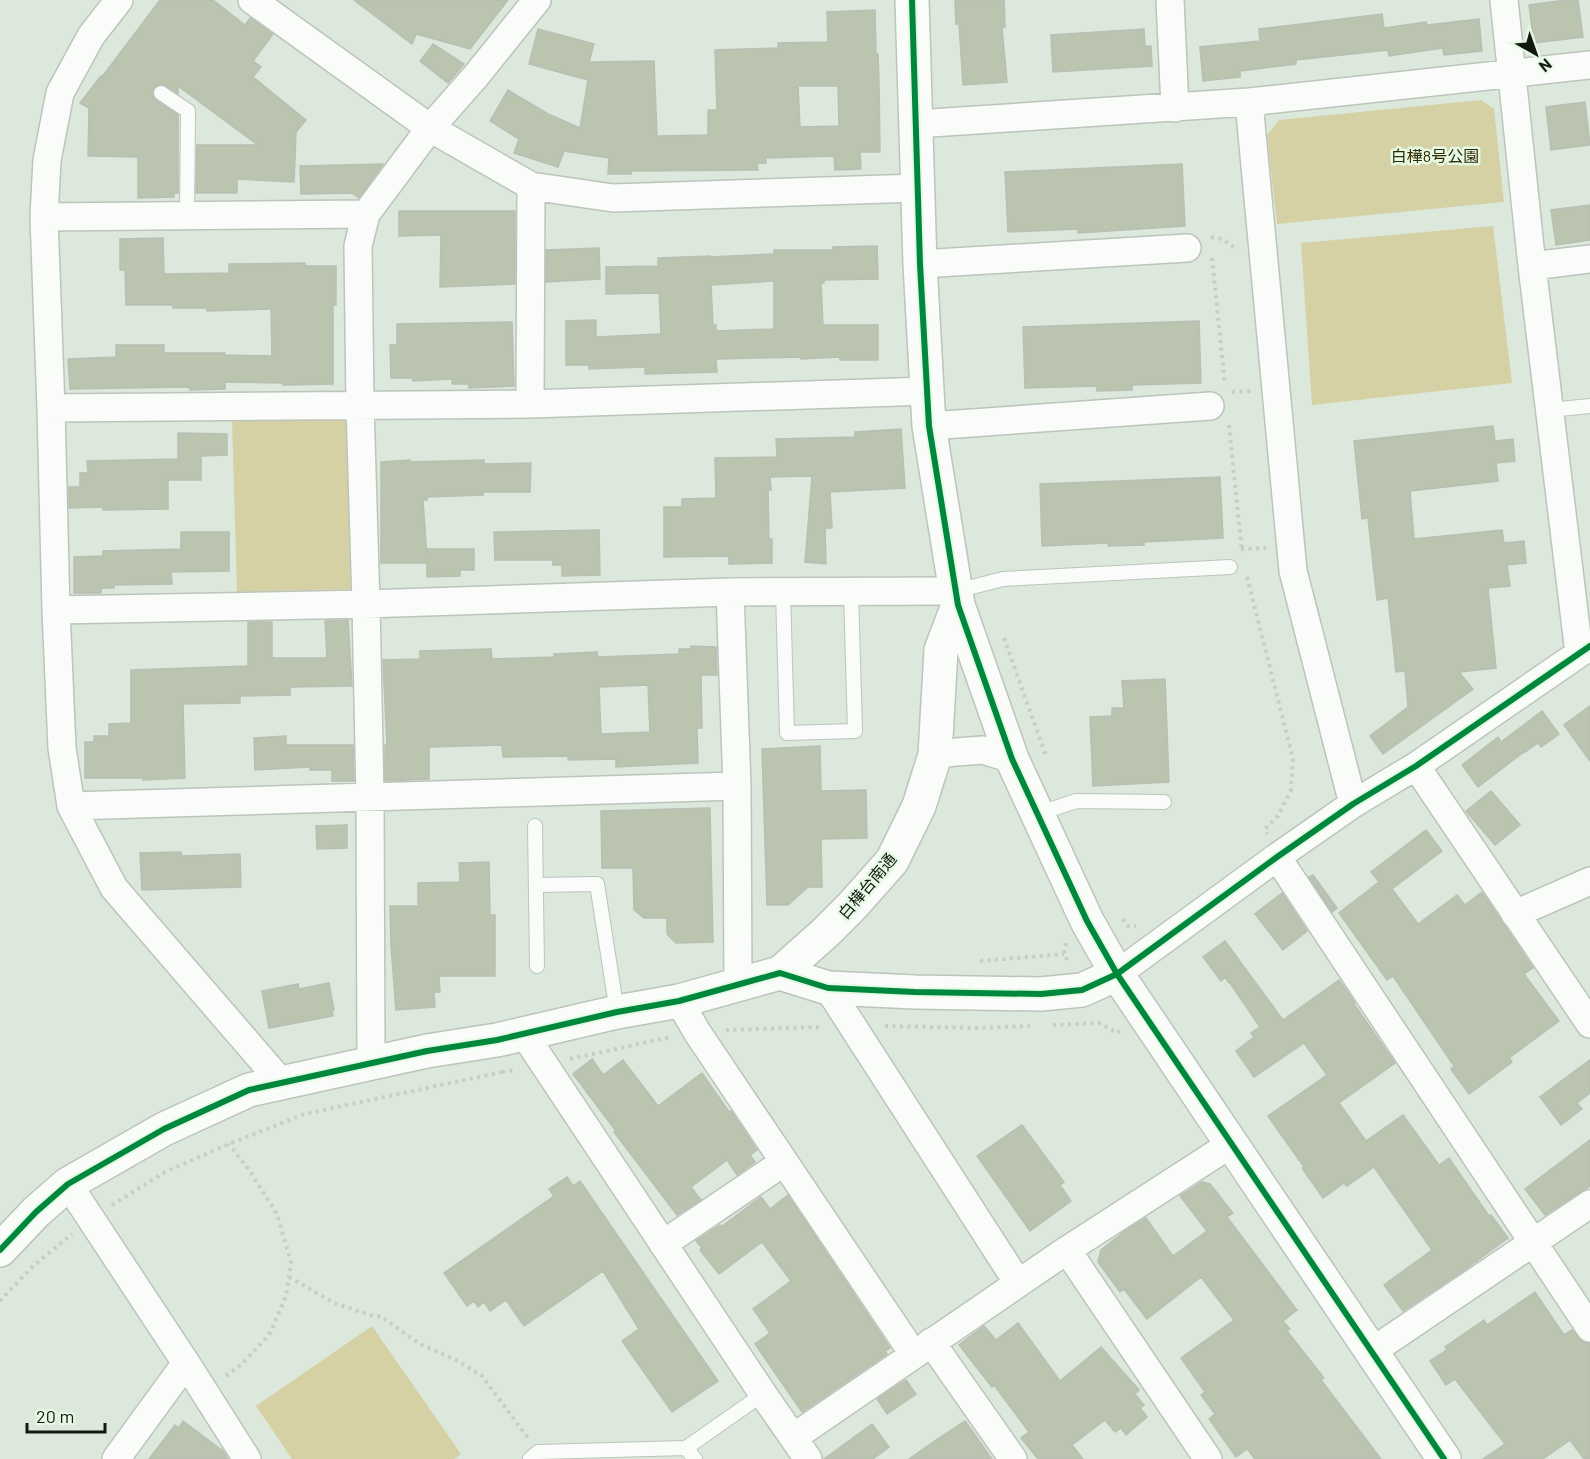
<svg xmlns="http://www.w3.org/2000/svg" width="1590" height="1459" font-family="Barlow,'Noto Sans JP',sans-serif">
<rect width="100%" height="100%" fill="#dce8dc"/>
<path fill="#d6d1a4" d="M1481 100 1494 109 1504 202 1277 224 1267 135 1279 120Z
M1493 226 1512 383 1312 405 1301 243Z
M347 415 352 589 237 592 232 419Z
M372 1326 461 1454 454 1459H292L256 1406Z"/>
<path fill="#bbc4ae" stroke="#b8bfb4" stroke-width="1.5" fill-rule="evenodd" d="M160 0H213L245 25 250 18 273 34 253 61 261 67 253 77 306 120 296 132 294 182 237 179V193H196L197 145H258L178 86V94L166 86 161 84 154 88 152 93 156 100 178 115V193H174V197L138 198V157L88 156 89 108 80 103 101 76 102 77Z
M354 0H508L470 49 416 34 412 44Z
M955 0H1004L1005 27H1002L1007 82 963 85 959 24H956Z
M1566 0H1578L1583 37 1534 43 1529 5Z
M875 10 876 55 878 54 879 83 880 152H860L861 169 835 170 834 156 766 158V163H757L758 170 631 171V174H608L609 158 564 151 558 167 514 153 519 139 490 121 508 90 548 114 580 128 588 80 529 64 538 29 594 44 589 62 654 61 657 136 708 135V110H717L715 50 778 48V43L828 42 827 12ZM798 86H838L839 126 800 127Z
M1382 14 1384 28 1426 22 1427 25 1479 19 1482 51 1444 55 1443 48 1389 56 1388 50 1296 60V64L1240 71V77L1203 81 1200 47 1260 41 1259 29Z
M1144 29 1145 46H1151L1152 66 1053 72 1051 35Z
M433 44 464 64 448 83 420 61Z
M1585 102 1590 145 1551 150 1546 107Z
M383 164 359 198 352 193 301 194 300 166Z
M1182 164 1185 226 1078 233V229L1008 232 1005 172Z
M1590 205V240L1556 245 1551 210Z
M399 211H515V284L440 287 441 235 399 236Z
M163 238 164 274 229 273V264L305 263V266H336V305H333V384L283 385V383L225 382V389L190 390 189 387 70 389 68 359 116 357V345H164V353H225V355L272 356 271 309 207 311V308H173V305H126L125 270H120V239Z
M877 246 878 279 824 280V283H821L823 325H878V360H840V357L801 359V357L716 359 717 372 645 374V367L589 369V365H566V321L596 320V337L661 334 659 293 606 294V267L658 266V258L710 256V257L774 254V250H833V247ZM774 281V329L716 331V325H713L711 285Z
M599 248 600 279 546 282V250Z
M1199 321 1201 383 1132 385V390L1097 391V386L1025 388 1023 327Z
M512 322 514 386 469 388V384H452V379L413 381 412 378H391L390 345H397V324Z
M1493 426 1495 441 1513 439 1515 461 1496 463 1498 481 1410 491 1414 539 1502 530 1504 543 1524 541 1526 563 1507 565 1510 586 1488 588 1496 668 1459 672 1473 689 1383 754 1370 736 1408 707 1405 671 1396 672 1388 598 1377 600 1368 518 1362 519 1354 441Z
M901 429 905 488 830 492 832 528H825L826 564 805 562 812 476 770 477 771 490H768L769 539H772V563L729 564V556L664 557V507H682V499L716 498 715 458 777 457 776 439 855 437V432Z
M178 433 227 434V455L201 456V480H168V509L103 510V507L69 508V487H80V473H88L87 461 178 459Z
M410 460V462L484 460V464L531 463 530 492H483V495L427 497V500H423L427 558V549H474V570H460V576L427 577V563H381V462Z
M1220 477 1223 538 1144 542V545L1108 546V543L1042 546 1040 484Z
M599 530 600 575 562 576V565H553V560H495L494 532Z
M181 532H229V571L171 572 172 584 114 585V588H101V593H74V557L103 556V551L181 549Z
M348 620 352 686 290 687V695L240 696V703L183 704 185 778 143 780V778H85V742H94V736H109V724L131 723V670L248 666V622H272V658H327L325 621Z
M691 646 716 647 717 675H701L702 728H697L698 763 616 767V759L568 760V756L503 757 502 745 429 747V779L385 781V745H387L383 660 420 659V651L491 649 492 659 554 657V654L597 652 598 657 679 654V649H691ZM648 685 650 732 601 734 599 687Z
M1165 679 1169 782 1093 786 1090 717 1112 716V708H1124L1122 681Z
M1590 706V761L1564 725Z
M1542 711 1559 734 1541 747 1538 743 1525 752V751L1478 787 1462 765 1498 737 1501 742Z
M286 736V745H353L354 781H332V770H310V767L255 770 254 738Z
M820 746 821 791 866 790 867 838 821 839 822 887H808L788 905H767L762 749Z
M1491 791 1520 825 1495 845 1466 811Z
M710 808 713 942 676 943 667 934V918H644L634 910 633 868H602L601 811Z
M347 825V848L317 849 316 826Z
M1426 830 1442 851 1392 889 1418 924 1457 895 1465 905 1482 892 1533 968 1524 974 1559 1021 1509 1058 1512 1062 1469 1094 1451 1069 1454 1066 1393 976 1387 980 1339 913 1379 882 1371 872Z
M181 852 182 856 240 854 241 887 142 890 140 853Z
M489 862 490 915H495V976H439L440 992H434L435 1007 396 1010 391 946 390 906H418V883L460 882 459 863Z
M1313 875 1337 908 1332 912 1309 877Z
M1282 893 1307 931 1283 950 1255 914Z
M1225 941 1283 1020 1339 980 1355 1003 1354 1004 1395 1063 1339 1103 1366 1141 1403 1115 1439 1165 1449 1158 1489 1216 1491 1215 1508 1238 1463 1271 1403 1311 1384 1285 1432 1250 1374 1167 1347 1186 1344 1183 1323 1198 1302 1168 1304 1167 1268 1116 1327 1075 1304 1043 1254 1077 1236 1051 1254 1037 1251 1033 1260 1027 1230 983H1229L1225 977 1221 981 1203 957Z
M329 983 334 1010 332 1011 333 1016 269 1028 262 991 298 984 299 989Z
M592 1059 603 1075 623 1060 658 1106 702 1073 729 1112 731 1111 757 1150 750 1155 755 1162 737 1175 727 1160 691 1187 701 1200 677 1215 614 1132 616 1131 573 1074Z
M1590 1060V1093L1577 1103 1582 1109 1561 1125 1540 1097Z
M1022 1125 1064 1182 1060 1185 1071 1201 1030 1231 977 1156Z
M1590 1140V1186L1545 1215 1525 1189Z
M567 1177 573 1186 580 1181 718 1381 672 1412 622 1341 639 1329 603 1271 524 1326 506 1300 490 1311 484 1302 478 1307 474 1301 467 1306 444 1273 554 1196 549 1189Z
M1202 1182 1210 1184 1233 1213 1227 1217 1297 1310 1283 1321 1290 1329 1287 1331 1324 1378 1321 1380 1381 1459H1255L1247 1449 1236 1457 1209 1419 1215 1414 1201 1395 1205 1392 1181 1358 1234 1320 1201 1277 1147 1319 1124 1289 1120 1292 1098 1262 1101 1250 1125 1231 1146 1218 1173 1256 1207 1231 1180 1196Z
M788 1195 890 1348 885 1351 887 1354 802 1412 755 1344 770 1333 753 1309 791 1281 762 1242 719 1274 700 1250 702 1248 696 1241 720 1225 721 1227 761 1197 770 1209Z
M1535 1292 1564 1335 1572 1330 1583 1342 1590 1344V1459H1584L1570 1440 1543 1459H1483L1505 1444 1455 1379 1446 1385 1430 1361 1447 1350 1445 1347 1484 1320 1487 1325Z
M1018 1323 1060 1381 1101 1347 1139 1390 1135 1394 1144 1405 1140 1408 1147 1417 1126 1435 1121 1428 1115 1432 1105 1420 1072 1445 1083 1459H1038L1021 1438 1029 1432 994 1385 992 1387 959 1345 984 1326 996 1340Z
M906 1380 916 1394 887 1414 877 1399Z
M183 1421 223 1451 228 1459H149L175 1425 179 1428Z
M965 1421 992 1459H909L936 1440Z
M872 1424 889 1447 873 1459H824Z"/>
<g fill="none" stroke-linecap="round" stroke-linejoin="round">
<defs>
<path id="lane" d="M161 93 188 111 187 216
M1550 410 1590 406
M956 591 1003 579 1230 567
M783 592 787 733 855 731 851 592
M1037 814 1076 801 1164 802
M535 826 537 966
M536 885 597 884 617 1012
M530 1459 538 1452 686 1448
M695 1459 686 1448 763 1394"/>
<path id="street" d="M119 0 91 36 60 93 47 160 44 217 51 408 56 610 62 748 71 806 114 888 282 1083
M252 0 430 128 531 186 613 198 918 188
M1170 0 1175 108
M1504 0 1532 266 1579 653
M1249 102 1293 571 1353 804
M916 124 1249 102 1590 65
M44 217 366 214
M920 264 1187 248
M1532 266 1590 259
M530 404 531 186
M51 408 530 404 928 391
M929 426 1210 406
M730 592 737 786 738 986
M56 610 366 604 730 592 956 591
M935 755 956 752 983 750 1012 759
M1416 766 1590 1024
M71 806 737 786
M1277 857 1590 1328
M1515 914 1590 881
M1117 974 1277 857 1353 804 1416 766 1590 646
M828 988 1018 1283
M679 1001 697 1032 914 1355
M524 1034 763 1394 808 1459
M371 1062 370 796 366 604 360 405 358 246 366 214 430 128 475 77 537 0
M68 1184 186 1363 247 1459
M663 1244 784 1162
M1067 1250 1231 1144
M931 1342 1013 1459
M1371 1352 1590 1204
M794 1437 1067 1250 1208 1459
M116 1459 186 1363"/>
<path id="secondary" d="M912 0 920 264 929 426 958 605 1012 759 1087 921 1117 974
M780 973 825 933 853 905 892 861 919 806 935 755 941 650 958 605
M0 1250 36 1212 68 1184 164 1129 249 1090 427 1051 497 1040 617 1012 679 1001 780 973 828 988 915 992 1041 994 1082 990 1117 974 1444 1459"/>
</defs>
<use href="#lane" stroke="#bcc4bb" stroke-width="16"/>
<use href="#street" stroke="#bcc4bb" stroke-width="30"/>
<use href="#secondary" stroke="#bcc4bb" stroke-width="36"/>
<path stroke="#c9ccc9" stroke-width="4" stroke-dasharray="3 4.5" stroke-linecap="butt" d="M1211 237 1222 239 1236 249
M1212 258 1225 385
M1232 392 1251 391
M1229 425 1242 552
M1241 549 1266 548
M1247 577 1293 759 1291 790 1278 816 1265 829 1267 834
M1004 638 1046 756
M1123 919 1128 926H1136
M1066 943 1064 954 1069 964
M980 961 1064 954
M1053 1025 1099 1023 1117 1033 1120 1031
M885 1026 978 1028 1030 1026
M726 1030 820 1027
M570 1059 671 1037
M502 1072 516 1070
M112 1205 165 1172 229 1144 305 1114 502 1072
M289 1277 334 1303 376 1317 380 1316 420 1344 458 1361 482 1376 528 1438
M0 1301 32 1267 72 1234
M226 1376 242 1364 269 1335 286 1296 291 1262 277 1214 249 1170 229 1144"/>
<use href="#lane" stroke="#fafcfa" stroke-width="14"/>
<use href="#street" stroke="#fafcfa" stroke-width="27"/>
<use href="#secondary" stroke="#fafcfa" stroke-width="33"/>
<defs>
<path id="cycleway" d="M912 0 920 264 929 426 958 605 1012 759 1087 921 1117 974 1277 857 1353 804 1416 766 1590 646
M0 1250 36 1212 68 1184 164 1129 249 1090 427 1051 497 1040 617 1012 679 1001 780 973 828 988 915 992 1041 994 1082 990 1117 974 1444 1459"/>
</defs>
<use href="#cycleway" stroke="#e5fae4" stroke-width="10"/>
<use href="#cycleway" stroke="#00873e" stroke-width="6"/>
</g>
<g text-anchor="middle" stroke-width="5" stroke-linejoin="round" paint-order="stroke">
<g font-size="16" fill="#322801" stroke="#e5fae4">
<text x="1435" y="162">白樺8号公園</text>
</g>
<g font-size="16" fill="#121911" stroke="#e5fae4">
<text transform="translate(867 886) rotate(-50)" y="6">白樺台南通</text>
</g>
</g>
<g transform="translate(1536 54) rotate(140)" stroke="#e5fae4" stroke-width="4.5" paint-order="stroke">
<path d="M0-4.5L10 22L0 15L-10 22Z" fill="#121911"/>
<text y="-9" font-size="16" font-weight="bold" text-anchor="middle" fill="#121911">N</text>
</g>
<path d="M27 1423v9h78v-9" fill="none" stroke="#121911" stroke-width="3"/>
<text x="36" y="1423" font-size="18" fill="#121911" stroke="#e5fae4" stroke-width="4.5" paint-order="stroke">20 m</text>
</svg>
